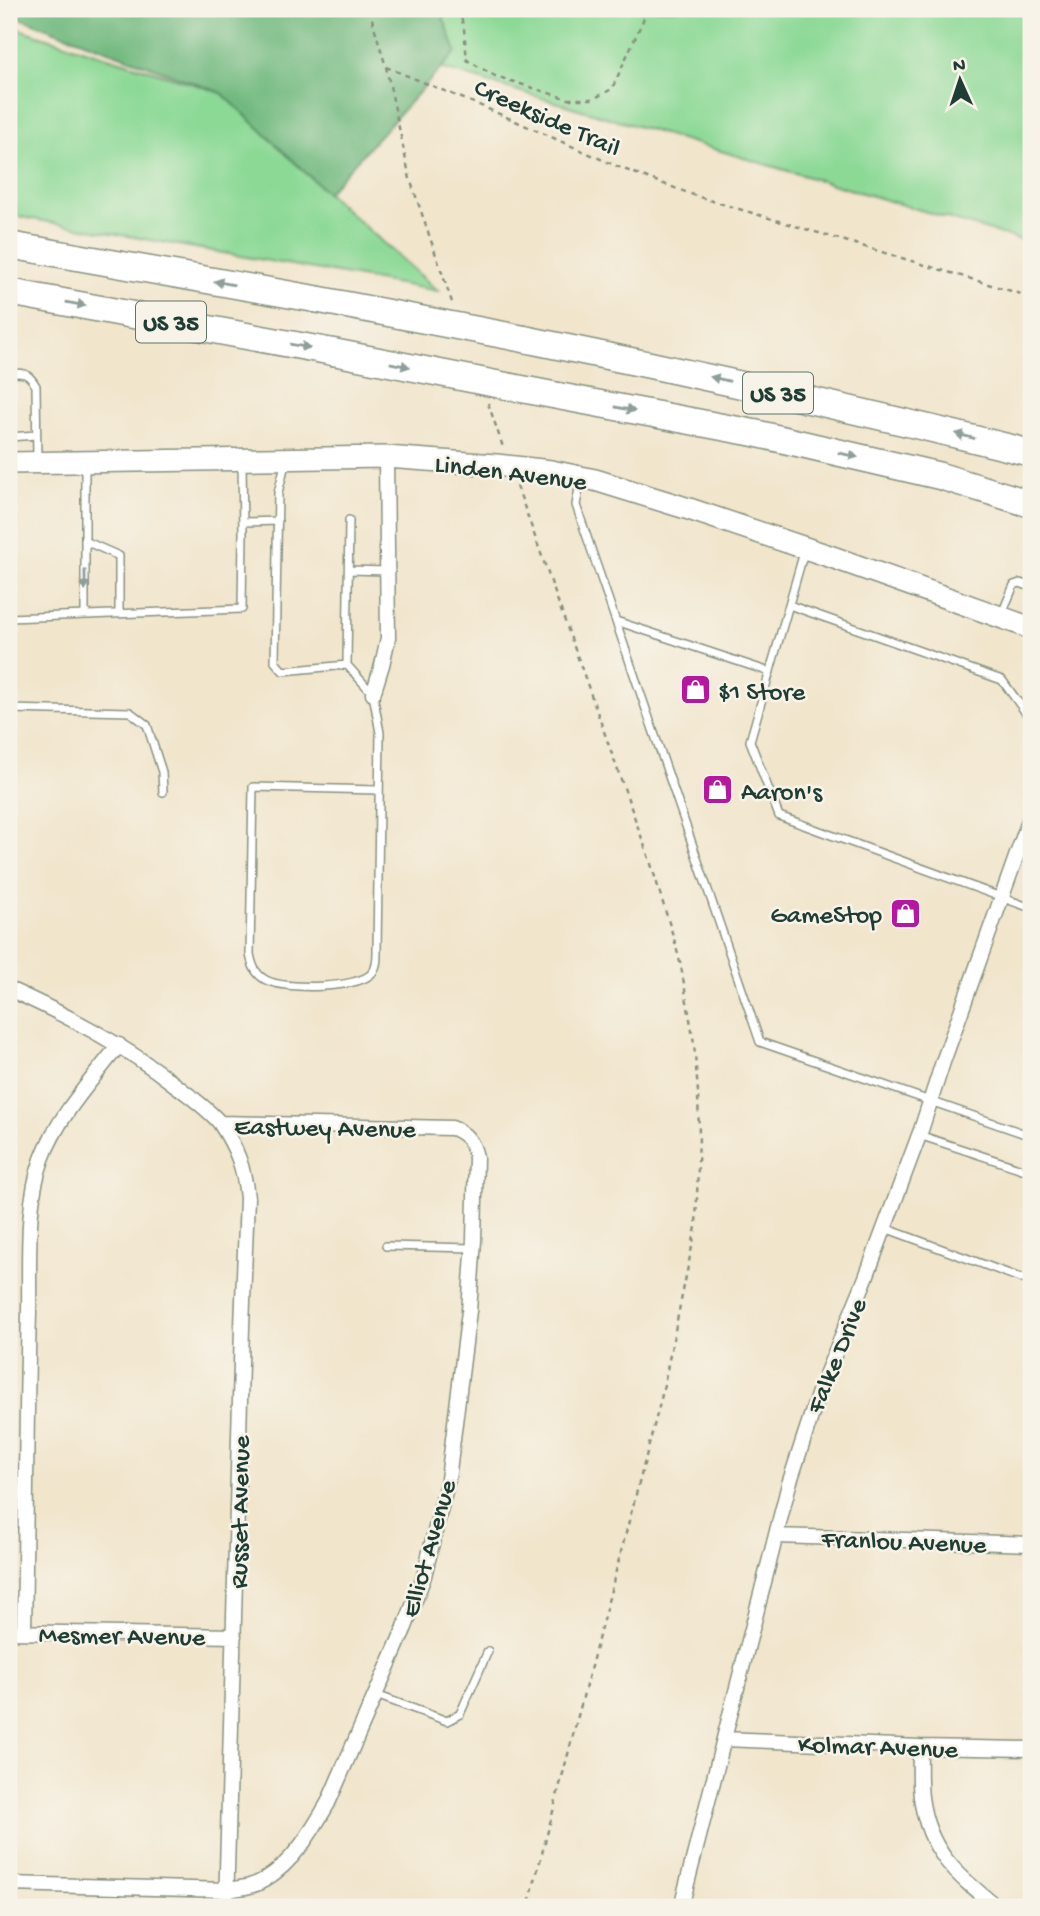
<svg xmlns="http://www.w3.org/2000/svg" width="1040" height="1916" font-family="'Gochi Hand',sans-serif">
<rect width="100%" height="100%" fill="#f7f3e8"/>
<filter id="ink" filterUnits="userSpaceOnUse"><feTurbulence type="fractalNoise" baseFrequency=".0143" numOctaves="2"/><feDisplacementMap in="SourceGraphic" scale="14" xChannelSelector="R" yChannelSelector="G"/><feConvolveMatrix kernelMatrix="1 2 1 2 8 2 1 2 1" color-interpolation-filters="sRGB"/></filter>
<filter id="wash" filterUnits="userSpaceOnUse"><feTurbulence type="fractalNoise" baseFrequency=".00686" numOctaves="4" result="noise"/><feDisplacementMap in="SourceGraphic" scale="28" xChannelSelector="R" yChannelSelector="G"/><feGaussianBlur stdDeviation="1.57" result="paint"/><feColorMatrix in="noise" values="0 0 0 0 0 0 0 0 0 0 0 0 0 0 0 0 0 1.4 0 .05"/><feComposite in="paint" operator="in"/></filter>
<g filter="url(#wash)">
<rect width="100%" height="100%" fill="#f1e5cc"/>
<path fill="#8cd996" stroke="#568b65" stroke-width="2" d="M406 9H1031V243L417 61Z
M9 26 222 93 327 193 438 291 9 215Z"/>
<path fill="#71b97f" stroke="#487b5a" stroke-width="2" d="M9 9H440L456 52 327 193 222 93 9 14Z"/>
</g>
<g filter="url(#ink)">
<g fill="none" stroke-linecap="round" stroke-linejoin="round">
<defs>
<path id="lane" d="M9 373C24 373 28 372 36 386L37 460
M9 437 36 435
M286 460 278 493 275 662 283 671 347 665 373 694 380 733 377 952C377 959 377 968 372 973 358 989 284 990 266 980 255 974 252 965 250 954L253 787 378 790
M85 463V615
M581 478 576 505 760 1042 1031 1136
M243 522 278 521
M85 541 119 556V613
M804 552 750 741 779 816 1031 908
M349 570 387 571
M789 605 1002 680 1031 720
M1001 616 1014 585 1020 583 1031 587
M9 618 242 609 243 533 242 462
M616 621 770 672
M347 665 349 520
M9 709 130 712 147 725 162 772 163 792
M919 1135 1031 1172
M885 1228 1031 1282
M386 1246 473 1248
M376 1695 447 1721 460 1714 488 1651"/>
<path id="street" d="M373 694 382 665 388 638 386 457
M9 989C68 1016 123 1044 174 1084 190 1096 207 1108 220 1123L452 1128C466 1133 473 1142 476 1157L474 1240 469 1311 448 1479 424 1576 405 1627 328 1803C312 1831 293 1863 264 1880 253 1887 240 1888 227 1890L9 1884
M220 1123C237 1149 244 1167 247 1198L242 1327 226 1907
M776 1536 1031 1544
M9 1632 234 1636
M24 1632C26 1526 26 1419 29 1313 30 1263 25 1206 42 1159 58 1116 91 1081 119 1045
M724 1739 920 1747 1031 1749
M920 1747C920 1763 919 1781 921 1797 928 1851 957 1876 997 1907
M681 1907 789 1484 819 1392 865 1280 921 1130 943 1062 1031 815"/>
<path id="secondary" d="M9 463 386 457 496 465 551 471 595 480 689 509 832 557 1031 628"/>
<path id="highway" d="M9 245 315 299
M9 292 333 352
M524 339C694 373 863 411 1031 453
M558 396 754 433 940 476 1031 504"/>
</defs>
<use href="#lane" stroke="#889180" stroke-width="10"/>
<use href="#street" stroke="#889180" stroke-width="17"/>
<use href="#secondary" stroke="#889180" stroke-width="24"/>
<use href="#highway" stroke="#889180" stroke-width="29"/>
<path stroke="#889180" stroke-width="2.5" stroke-dasharray="5 5" stroke-linecap="butt" d="M369 9 386 67 410 179 453 305
M459 9 464 29 467 60 495 76 568 99H593L612 89 648 9
M386 67 486 108 621 168 696 196 1031 297
M488 403 503 447
M517 486 651 864 674 939 681 966 694 1043 698 1092 699 1136 696 1227 661 1399 528 1907"/>
<use href="#lane" stroke="#fff" stroke-width="7"/>
<use href="#street" stroke="#fff" stroke-width="14"/>
<use href="#secondary" stroke="#fff" stroke-width="21"/>
<use href="#highway" stroke="#fff" stroke-width="26"/>
<defs>
<path id="highway-bridge" d="M315 299 524 339
M333 352 558 396"/>
</defs>
<use href="#highway-bridge" stroke="#889180" stroke-width="29" stroke-linecap="butt"/>
<use href="#highway-bridge" stroke="#fff" stroke-width="26"/>
</g>
<defs><path id="oneway-solid" d="M-6-.8H1V-3.2L6.5 0L1 3.2V.8H-6Z" transform="scale(1.75)"/></defs>
<g fill="#8f9e9a">
<use href="#oneway-solid" transform="translate(224 283) rotate(-170)"/>
<use href="#oneway-solid" transform="translate(76 304) rotate(10)"/>
<use href="#oneway-solid" transform="translate(300 346) rotate(10)"/>
<use href="#oneway-solid" transform="translate(400 365) rotate(11)"/>
<use href="#oneway-solid" transform="translate(720 379) rotate(-167)"/>
<use href="#oneway-solid" transform="translate(625 409) rotate(11)"/>
<use href="#oneway-solid" transform="translate(965 436) rotate(-166)"/>
<use href="#oneway-solid" transform="translate(848 455) rotate(13)"/>
<use href="#oneway-solid" transform="translate(85 580) rotate(90)"/>
</g>
</g>
<defs>
<symbol id="shop-square" viewBox="-11 -11 22 22"><rect x="-9" y="-9" width="18" height="18" rx="4" fill="#b5179e" stroke="#f7f3e8"/><path d="M-5-2.5h2.3a2.7 3.5 0 0 1 5.4 0H5L5.5 6h-11ZM-1.5-2.5h3a1.5 2.3 0 0 0-3 0Z" fill="#fff"/></symbol>
</defs>
<g fill-rule="evenodd">
<use href="#shop-square" x="678" y="672" width="35" height="35"/>
<use href="#shop-square" x="700" y="772" width="35" height="35"/>
<use href="#shop-square" x="888" y="896" width="35" height="35"/>
</g>
<g text-anchor="middle" stroke-width="5" stroke-linejoin="round" paint-order="stroke">
<g fill="#f7f3e8" stroke="#60746a" stroke-width="2">
<rect x="136" y="301.5" width="70" height="41" rx="5"/>
<rect x="743" y="372.5" width="70" height="41" rx="5"/>
</g>
<g font-size="24" font-weight="bold" fill="#1f3d34">
<text x="171" y="330">US 35</text>
<text x="778" y="401">US 35</text>
</g>
<g font-size="26" fill="#1f3d34" stroke="#f7f3e8">
<text transform="translate(548 116) rotate(24)" y="9">Creekside Trail</text>
<text transform="translate(511 471) rotate(7)" y="9">Linden Avenue</text>
<text transform="translate(325 1126) rotate(1)" y="9">Eastwey Avenue</text>
<text transform="translate(835 1355) rotate(-68)" y="9">Falke Drive</text>
<text transform="translate(238 1512) rotate(-89)" y="9">Russet Avenue</text>
<text transform="translate(904 1540) rotate(2)" y="9">Franlou Avenue</text>
<text transform="translate(427 1548) rotate(-74)" y="9">Elliot Avenue</text>
<text transform="translate(122 1634) rotate(1)" y="9">Mesmer Avenue</text>
<text transform="translate(878 1745) rotate(2)" y="9">Kolmar Avenue</text>
</g>
<g font-size="26" fill="#1f3d34" stroke="#f7f3e8" text-anchor="start">
<text x="718" y="699">$1 Store</text>
<text x="741" y="799">Aaron's</text>
<text x="882" y="922" text-anchor="end">GameStop</text>
</g>
</g>
<rect width="1040" height="1916" fill="none" stroke="#f7f3e8" stroke-width="35"/>
<g transform="translate(960 80) rotate(357)" stroke="#f7f3e8" stroke-width="5" paint-order="stroke">
<path d="M0-5L12 26L0 18L-12 26Z" fill="#1f3d34"/>
<text y="-10" font-size="19" font-weight="bold" text-anchor="middle" fill="#1f3d34">N</text>
</g>
</svg>
